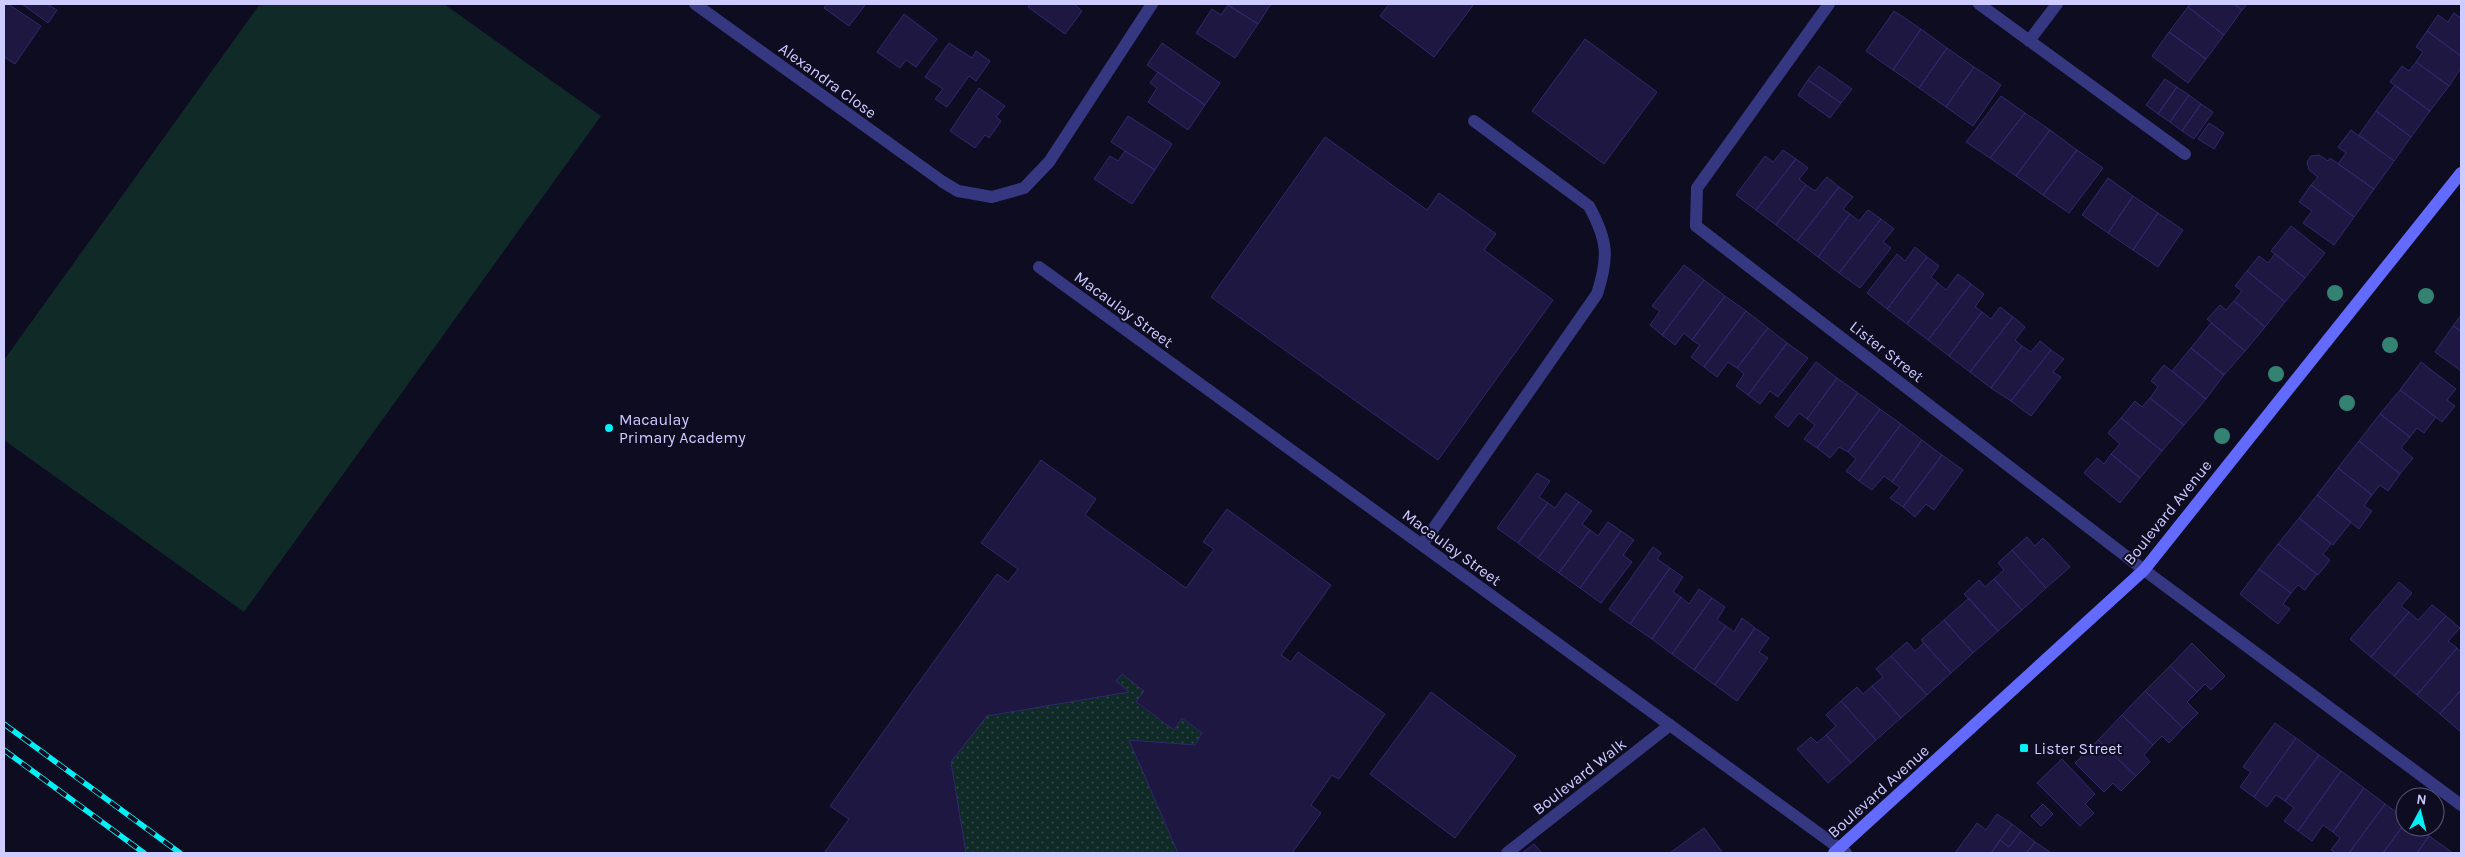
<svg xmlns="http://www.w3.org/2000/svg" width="2465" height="857" font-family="Karla,sans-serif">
<defs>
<pattern id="garden-dots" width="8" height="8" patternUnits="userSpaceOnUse" patternTransform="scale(1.25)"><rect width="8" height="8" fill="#0f2a27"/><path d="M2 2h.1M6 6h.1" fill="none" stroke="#314847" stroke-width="1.8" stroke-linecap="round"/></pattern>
</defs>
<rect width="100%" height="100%" fill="#0e0c20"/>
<path fill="#0f2a27" d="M260 4H444L601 116 244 612 4 440V360Z"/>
<path fill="url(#garden-dots)" d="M1122 674 1144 691 1136 703 1174 730 1182 718 1202 733 1195 745 1130 740 1178 853H966L951 762 987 716 1128 692 1116 681Z"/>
<path fill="#1d1741" stroke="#31296e" d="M4 4H8L41 26 15 64 4 57Z
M22 4H47L57 10 48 23Z
M827 4H866L849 26 824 8Z
M1030 4H1074L1082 11 1065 34 1028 7Z
M1226 4H1271L1258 24Z
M1389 4H1474L1434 57 1380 16Z
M2190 4H2234L2242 10 2224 35 2188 7Z
M2234 4H2247L2242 10Z
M1228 5 1258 24 1235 58 1196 33 1212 9 1221 15Z
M2188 7 2224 35 2206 59 2169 32Z
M1894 11 1921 29 1893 70 1866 51Z
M2454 13 2461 18V56L2427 31 2438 15 2448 22Z
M904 14 937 39 916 67 906 60 900 68 877 52Z
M1921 29 1947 48 1919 88 1893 70Z
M2427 31 2461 56V68L2449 86 2416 62 2423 52 2416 47Z
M2169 32 2206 59 2188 83 2152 56Z
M1585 39 1657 92 1604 164 1532 111Z
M949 43 972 58 976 51 990 61 976 81 969 76 947 107 935 99 943 89 925 77Z
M1162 43 1220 83 1205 105 1147 65Z
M1947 48 1974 67 1946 107 1919 88Z
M2416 62 2449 86 2430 111 2390 82 2402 66 2409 71Z
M1819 66 1852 89 1841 103 1808 80Z
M1974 67 2001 85 1973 126 1946 107Z
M1158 72 1205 105 1188 130 1148 102 1157 88 1150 83Z
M2165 79 2177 87 2158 114 2146 105Z
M1808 80 1841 103 1830 118 1798 95Z
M2395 85 2430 111 2411 137 2376 111Z
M2177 87 2189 95 2170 122 2158 114Z
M979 88 1005 106 996 117 1001 121 989 138 985 135 975 148 950 131Z
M2189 95 2201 104 2182 131 2170 122Z
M2001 96 2025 113 1990 158 1966 142Z
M2201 104 2213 112 2194 139 2182 131Z
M2376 111 2411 137 2394 161 2359 135Z
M2025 113 2050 130 2016 176 1990 158Z
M1128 116 1172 144 1155 170 1111 142Z
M2209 123 2224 133 2214 149 2198 139Z
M2050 130 2077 150 2043 195 2016 176Z
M2351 130 2394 161 2374 189 2338 164 2346 153 2338 147Z
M1325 137 1427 210 1439 193 1496 234 1484 250 1553 300 1438 460 1211 297Z
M1783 150 1796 159 1756 210 1736 195 1765 156 1773 162Z
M2077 150 2103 168 2069 213 2043 195Z
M1125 151 1155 170 1132 204 1094 179 1110 156 1118 161Z
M2319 155 2328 161 2330 158 2374 189 2354 217 2311 185 2318 177 2309 170 2307 162 2311 156Z
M1796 159 1808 168 1799 179 1806 185 1776 225 1756 210Z
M1827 177 1839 187 1797 241 1776 225 1806 185 1815 191Z
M2108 178 2133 196 2108 233 2082 215Z
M2311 185 2354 217 2334 245 2303 223 2312 211 2299 202Z
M1839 187 1853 197 1843 209 1850 214 1818 257 1797 241Z
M2133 196 2158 213 2133 250 2108 233Z
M1868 210 1881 219 1839 273 1818 257 1850 214 1859 221Z
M2158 213 2183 230 2158 267 2133 250Z
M1881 219 1894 229 1883 242 1891 248 1860 288 1839 273Z
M2291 226 2325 253 2305 278 2271 251Z
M1915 247 1927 257 1887 309 1867 293 1897 254 1905 261Z
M2275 254 2305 278 2285 302 2247 271 2259 256 2268 263Z
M1927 257 1939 266 1931 277 1938 283 1907 324 1887 309Z
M1684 265 1704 280 1662 335 1650 325 1660 311 1652 306Z
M2247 271 2285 302 2265 327 2234 301 2242 291 2235 286Z
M1958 274 1971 284 1928 340 1907 324 1938 283 1946 290Z
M1704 280 1725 296 1692 340 1684 333 1675 345 1662 335Z
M1971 284 1984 294 1975 307 1982 312 1949 356 1928 340Z
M1725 296 1746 311 1704 367 1691 357 1700 345 1692 340Z
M2234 301 2265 327 2245 351 2207 319 2220 305 2226 310Z
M2000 307 2013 317 1970 372 1949 356 1982 312 1991 319Z
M1746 311 1768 328 1737 368 1728 362 1717 377 1704 367Z
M2461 315V331L2453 326Z
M2013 317 2025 327 2015 340 2022 346 1991 388 1970 372Z
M2211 323 2245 351 2224 375 2191 348Z
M2453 326 2461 331V371L2435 352Z
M1768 328 1787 343 1748 395 1736 386 1744 374 1737 368Z
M2040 341 2051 350 2011 401 1991 388 2022 346 2031 352Z
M1787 343 1808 358 1778 397 1770 391 1760 404 1748 395Z
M2191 348 2224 375 2206 399 2172 371Z
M2051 350 2064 359 2053 372 2061 377 2031 416 2011 401Z
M1816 362 1837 378 1807 419 1799 413 1788 427 1775 417Z
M2421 362 2456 389 2447 400 2455 406 2442 422 2400 390Z
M2164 365 2206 399 2184 425 2150 398 2158 387 2151 381Z
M1837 378 1858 393 1817 448 1804 439 1815 425 1807 419Z
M2400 390 2436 417 2424 433 2417 428 2410 437 2380 414Z
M1858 393 1880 409 1848 452 1839 447 1830 458 1817 448Z
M2150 398 2184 425 2162 451 2121 418 2135 401 2142 407Z
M1880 409 1901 424 1859 481 1846 471 1856 459 1848 452Z
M2380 414 2410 437 2401 448 2413 458 2400 474 2359 441Z
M2121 418 2162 451 2140 478 2111 454 2120 444 2108 433Z
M1901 424 1922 440 1892 482 1884 476 1872 490 1859 481Z
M1922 440 1942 455 1903 507 1890 498 1900 487 1892 482Z
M2359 441 2400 474 2388 491 2380 485 2372 495 2338 468Z
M2111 454 2140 478 2120 503 2084 473 2097 458 2104 464Z
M1942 455 1963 470 1934 510 1926 504 1915 517 1903 507Z
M1041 460 1096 499 1085 515 1186 588 1214 549 1203 542 1227 509 1331 585 1281 655 1291 662 1298 652 1385 714 1339 779 1332 775 1311 805 1321 813 1292 853H1178L1129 740 1195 745 1202 733 1182 718 1174 730 1136 702 1144 691 1122 674 1116 681 1129 692 987 716 951 762 966 853H824L849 819 830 806 997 574 1008 582 1018 569 981 543Z
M2338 468 2372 495 2364 506 2372 511 2359 529 2317 495Z
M1537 473 1550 481 1539 497 1548 503 1518 543 1497 528Z
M1566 493 1579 502 1538 558 1518 543 1548 503 1555 508Z
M2317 495 2351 522 2333 545 2299 518Z
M1579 502 1592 511 1582 524 1590 530 1559 573 1538 558Z
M2299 518 2331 544 2323 554 2330 560 2318 575 2278 544Z
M1608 522 1621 531 1580 588 1559 573 1590 530 1598 536Z
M1621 531 1634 540 1623 555 1632 562 1601 603 1580 588Z
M2027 537 2035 546 2043 538 2070 567 2046 588 2012 550Z
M2278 544 2317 574 2305 590 2298 585 2291 593 2259 569Z
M1653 547 1661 553 1657 559 1670 568 1630 624 1609 609Z
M2012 550 2046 588 2022 610 1994 579 2004 570 1998 563Z
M1670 568 1683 577 1673 592 1681 597 1652 639 1630 624Z
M2259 569 2291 593 2283 604 2290 609 2278 624 2240 594Z
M1994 579 2022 610 1998 631 1964 594 1979 580 1985 587Z
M2399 582 2412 593 2401 606 2409 612 2371 657 2350 639Z
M1699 589 1712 598 1672 654 1652 639 1681 597 1689 604Z
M1712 598 1725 607 1717 620 1726 626 1694 670 1672 654Z
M1969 598 1998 631 1973 653 1944 620Z
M2432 605 2446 616 2394 676 2371 657 2409 612 2418 620Z
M2446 616 2460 628 2448 641 2457 648 2417 695 2394 676Z
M1742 618 1755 628 1715 685 1694 670 1726 626 1734 632Z
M1944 620 1973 653 1951 673 1921 640Z
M1755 628 1769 638 1759 652 1768 658 1737 701 1715 685Z
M1907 642 1915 651 1924 643 1951 673 1927 695 1891 656Z
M2192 643 2225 676 2211 690 2205 684 2197 692 2170 666Z
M2457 648 2461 652V690L2440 714 2417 695Z
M1891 656 1927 695 1901 718 1872 686 1883 677 1876 669Z
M2170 666 2197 692 2187 702 2198 713 2183 728 2145 691Z
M1872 686 1901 718 1876 740 1841 701 1857 687 1863 694Z
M2461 690V732L2440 714Z
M2145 691 2183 728 2169 743 2162 736 2153 745 2122 715Z
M1431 692 1516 756 1455 838 1370 774Z
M1841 701 1876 740 1851 763 1826 735 1836 726 1826 715Z
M2122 715 2153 745 2144 755 2150 762 2136 776 2098 740Z
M2275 723 2296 738 2254 797 2240 787 2251 772 2243 767Z
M1826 735 1851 763 1828 783 1797 749 1811 737 1817 743Z
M2296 738 2319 755 2285 801 2276 795 2267 807 2254 797Z
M2098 740 2136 776 2121 791 2113 783 2104 792 2075 763Z
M2319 755 2341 771 2298 831 2284 821 2294 808 2285 801Z
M2062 759 2095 794 2085 804 2094 813 2080 826 2037 783Z
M2341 771 2364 788 2333 832 2323 825 2312 841 2298 831Z
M2364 788 2385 804 2349 853H2336L2331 850 2340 838 2333 832Z
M2043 804 2053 814 2041 826 2031 816Z
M2385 804 2405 818V823L2383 853H2349Z
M1997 814 2012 824 1991 853H1955L1977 823 1986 830Z
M2405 823V827H2417L2429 836 2417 853H2383Z
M2012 824 2021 831 2009 847 2000 840Z
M1704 828 1723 853H1670Z
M2021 831 2035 842 2026 853H1991L2000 840 2009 847Z
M2429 836 2453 853H2417Z
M2035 842 2050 852 2049 853H2026Z
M1534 844 1542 853H1522Z"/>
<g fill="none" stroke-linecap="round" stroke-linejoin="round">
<path stroke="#353881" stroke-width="12" d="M943 182 958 191 992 197 1024 188 1049 162 1152 4
M1422 545 1597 294C1609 257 1608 241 1589 206L1474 121
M1507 853 1670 725"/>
<path stroke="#353881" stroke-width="12" d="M695 4 943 182
M1829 4 1697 188 1696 226 2144 570 2461 805
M1979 4 2185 154
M2029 41 2057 4
M1039 267 1846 853"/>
<path stroke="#626aff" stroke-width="12" d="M1834 853 2144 570 2461 173"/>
<defs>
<path id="rail" d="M4 724 180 853
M4 750 144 853"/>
</defs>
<use href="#rail" stroke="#00f0f6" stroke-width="5.5"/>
<use href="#rail" stroke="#0e0c20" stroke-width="4" stroke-dasharray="11" stroke-linecap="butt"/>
</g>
<g fill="#348271">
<circle cx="2335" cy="293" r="8"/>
<circle cx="2426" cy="296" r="8"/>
<circle cx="2390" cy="345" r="8"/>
<circle cx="2276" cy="374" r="8"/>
<circle cx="2347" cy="403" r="8"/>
<circle cx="2222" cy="436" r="8"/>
</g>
<g fill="#00f0f6" stroke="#0e0c20" stroke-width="2">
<circle cx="609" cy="428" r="5"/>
<rect x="2019" y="743" width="10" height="10" rx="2.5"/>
</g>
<g text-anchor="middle" stroke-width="4" stroke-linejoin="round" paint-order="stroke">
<g font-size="16" fill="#cdcbff" stroke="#0e0c20">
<text transform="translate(828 80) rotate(36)" y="6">Alexandra Close</text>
<text transform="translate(1124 309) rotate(36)" y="6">Macaulay Street</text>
<text transform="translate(1887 351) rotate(38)" y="6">Lister Street</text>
<text transform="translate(2167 512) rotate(-51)" y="6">Boulevard Avenue</text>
<text transform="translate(1452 547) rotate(36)" y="6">Macaulay Street</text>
<text transform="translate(1579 776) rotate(-38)" y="6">Boulevard Walk</text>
<text transform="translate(1878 791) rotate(-42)" y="6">Boulevard Avenue</text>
</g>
<g font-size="16" fill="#cdcbff" stroke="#0e0c20" text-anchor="start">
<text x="619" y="425">Macaulay<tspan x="619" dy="18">Primary Academy</tspan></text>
<text x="2034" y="754">Lister Street</text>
</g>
</g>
<rect width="2465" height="857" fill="none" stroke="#cdcbff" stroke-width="10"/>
<g transform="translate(2420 812) rotate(7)"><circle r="24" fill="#0e0c20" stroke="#5a5879"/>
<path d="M0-4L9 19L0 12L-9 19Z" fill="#00f0f6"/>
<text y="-8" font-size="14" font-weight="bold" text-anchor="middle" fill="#cdcbff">N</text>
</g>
</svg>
